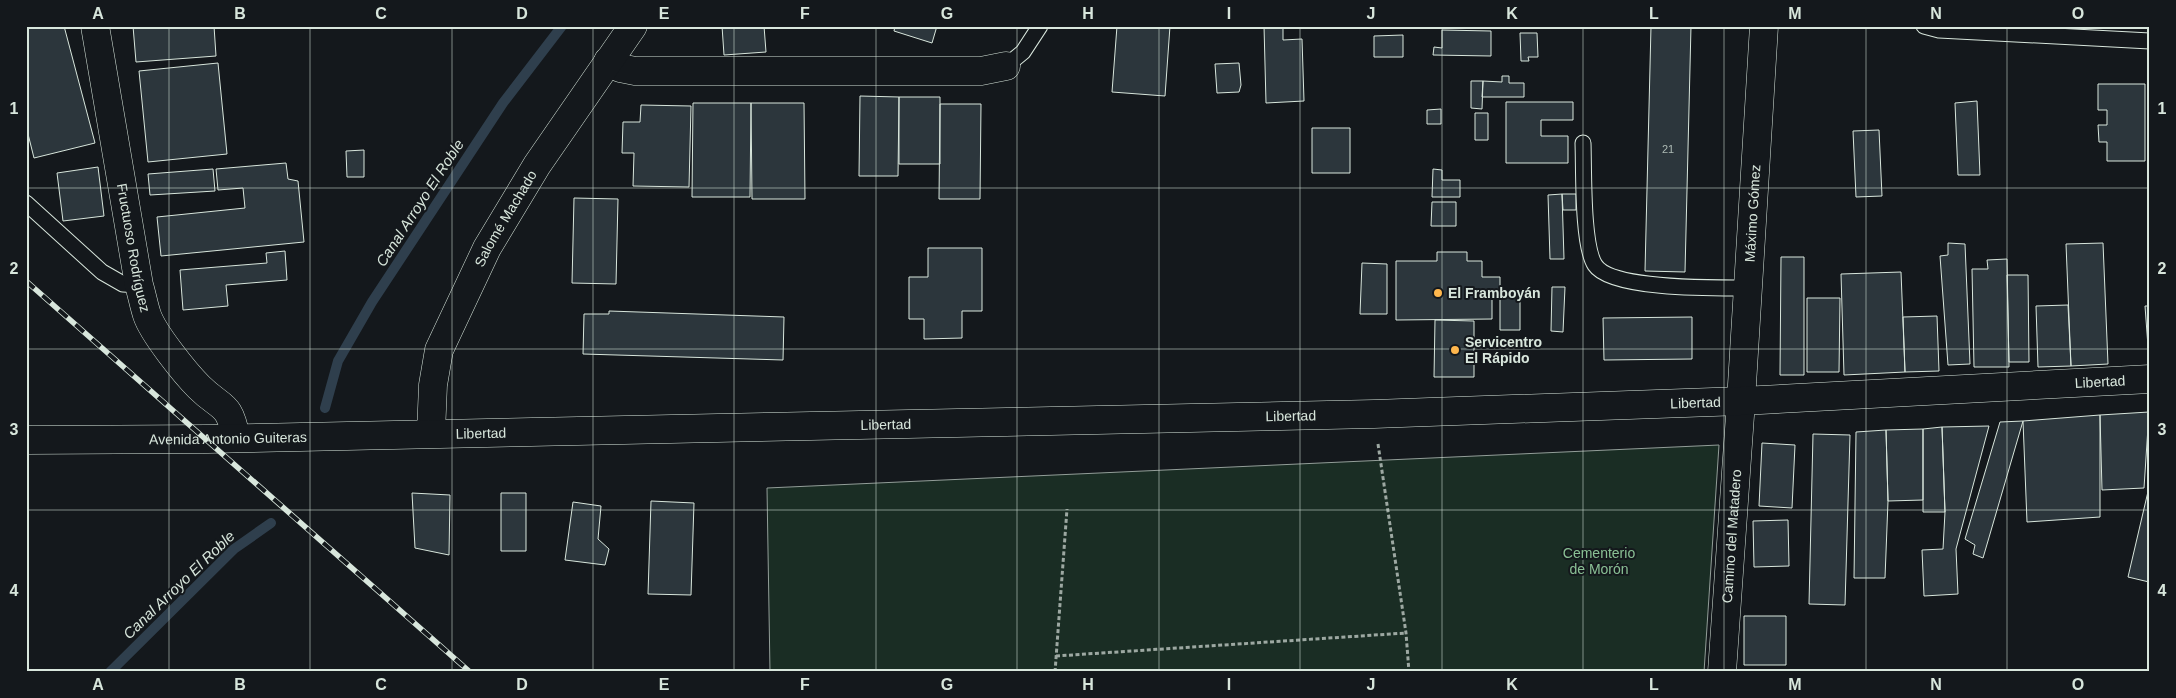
<svg xmlns="http://www.w3.org/2000/svg" width="2176" height="698" font-family="Helvetica,sans-serif">
<rect width="100%" height="100%" fill="#14181c"/>
<path fill="#1a2d24" stroke="#939e99" d="M1719 445 1704 672H770L767 488Z"/>
<g fill="none" stroke-linecap="round" stroke-linejoin="round">
<path stroke="#2f3f4d" stroke-width="10" d="M325 408 338 361 372 302 503 103 562 26
M110 672 234 549 271 523"/>
</g>
<path fill="#2c363c" stroke="#d8e6dc" d="M64 26 95 143 34 158 26 126V27Z
M133 26H214L216 56 136 62Z
M722 26H764L766 52 724 55Z
M895 26H937L932 43 894 31Z
M1117 26H1170L1165 96 1112 92Z
M1264 26H1283V40L1302 39 1304 101 1266 103Z
M1651 26H1691L1685 272 1645 271Z
M1442 30 1491 31V56L1433 55 1434 47 1442 48Z
M1520 33H1537L1538 57H1528L1529 61H1521Z
M1403 35V57H1374V36Z
M218 63 227 154 148 162 139 71Z
M1239 63 1241 85 1239 92 1217 93 1215 64Z
M1502 76H1509V83H1524V97H1482L1483 81 1502 82Z
M1471 81H1483L1482 109 1471 108Z
M2098 84H2145V161H2107V142H2099L2098 125H2107V110H2098Z
M860 96 899 97 898 176H859Z
M899 97H940V164H899Z
M1977 101 1980 175H1958L1955 103Z
M1506 102H1573V120H1541V136H1568V163H1506Z
M693 103H751L750 197H692Z
M751 103H804L805 199H752Z
M940 104H981L980 199H939Z
M641 105 691 106 689 187 633 186 634 153H622L623 122H640Z
M1441 109V124H1427V110Z
M1475 113H1488V140H1475Z
M1312 128H1350V173H1312Z
M1879 130 1882 196 1856 197 1853 131Z
M364 150V177H347L346 151Z
M286 163 288 179 298 181 304 242 161 256 157 217 245 208 243 188 218 190 216 169Z
M98 167 104 216 63 221 57 173Z
M213 169 215 191 150 195 148 174Z
M1433 169 1442 170V180H1460V197H1432Z
M1562 194H1576V210H1563Z
M1562 194 1564 259H1550L1548 195Z
M574 198 618 199 616 284 572 283Z
M1432 202H1456V226H1431Z
M1948 243 1965 244 1970 364 1948 365 1940 256 1948 255Z
M2103 243 2108 364 2071 366 2066 244Z
M928 248H982V311H962V338L924 339V319H909V277H928Z
M285 251 287 280 226 285 228 306 183 310 180 270 267 263 266 253Z
M1437 252H1467V261H1482V277H1500V291H1492V319L1396 320V261H1437Z
M1781 257H1804V375H1780Z
M2007 259 2009 367H1974L1972 269H1988L1987 260Z
M1362 263 1387 264V314H1360Z
M1901 272 1905 372 1844 375 1841 274Z
M2007 275H2028L2029 362H2009Z
M1552 287H1565L1563 332 1551 331Z
M1500 291H1520V330H1500Z
M1807 298H1840L1839 372H1807Z
M2068 305 2071 366 2038 367 2036 306Z
M2145 306H2150L2149 360Z
M609 311 784 317 783 360 583 354 584 314H609Z
M1937 316 1939 371 1905 372 1903 317Z
M1692 317V359L1604 360 1603 318Z
M1435 320 1474 321V377H1434Z
M2149 412 2144 488 2102 490 2100 415Z
M2100 415V517L2027 522 2023 421Z
M2023 421 1983 558 1973 554 1975 545 1965 539 2000 422Z
M1989 426 1956 549 1958 594 1924 596 1922 550 1943 549 1945 512 1942 427Z
M1942 427 1945 512H1923V429Z
M1923 429V500L1888 501 1886 430Z
M1886 430 1888 501 1885 578H1854L1856 432Z
M1813 434 1850 435 1845 605 1809 604Z
M1762 443 1795 445 1792 508 1759 506Z
M2150 483V578L2149 582 2128 577Z
M412 493 450 495 449 555 415 548Z
M501 493H526V551H501Z
M651 501 694 503 691 595 648 594Z
M573 502 601 506 598 539 609 549 605 565 565 560Z
M1788 520 1789 566 1754 567 1753 521Z
M1744 616H1786V665H1744Z"/>
<g fill="none" stroke-linecap="round" stroke-linejoin="round">
<defs>
<path id="service" d="M1924 26 1939 30 2150 41
M1006 66 1023 52 1040 26
M1583 143C1584 170 1582 245 1595 265 1611 290 1718 288 1748 288
M26 203 102 272 123 284 139 285"/>
<g id="minor">
<path id="s1" d="M95 26 139 285C142 295 144 306 147 315 153 333 185 373 199 387 222 410 229 401 236 438"/>
<path d="M608 61 620 68 635 71H981L1006 66"/>
</g>
<g id="tertiary">
<path id="s2" d="M431 433 433 385 439 350 487 248 537 165 633 26"/>
</g>
<g id="secondary">
<path id="s3" d="M1722 672 1741 401"/>
</g>
<g id="primary">
<path id="s4" d="M1741 401 1764 26"/>
<path id="s5" d="M26 440 208 439 1374 414 1741 401 2150 379"/>
</g>
</defs>
<use href="#service" stroke="#d8e6dc" stroke-width="17"/>
<use href="#minor" stroke="#d8e6dc" stroke-width="29"/>
<use href="#tertiary" stroke="#d8e6dc" stroke-width="29"/>
<use href="#secondary" stroke="#d8e6dc" stroke-width="29"/>
<use href="#primary" stroke="#d8e6dc" stroke-width="29"/>
<path stroke="#9da8a2" stroke-width="3" stroke-dasharray="4 2.5" stroke-linecap="butt" d="M1378 444 1406 633 1409 672
M1056 656 1406 633
M1055 672 1067 509"/>
<use href="#service" stroke="#14181c" stroke-width="15"/>
<use href="#minor" stroke="#14181c" stroke-width="28"/>
<use href="#tertiary" stroke="#14181c" stroke-width="28"/>
<use href="#secondary" stroke="#14181c" stroke-width="28"/>
<use href="#primary" stroke="#14181c" stroke-width="28"/>
<defs>
<path id="rail" d="M26 281 470 672"/>
</defs>
<use href="#rail" stroke="#d8e6dc" stroke-width="5.5"/>
<use href="#rail" stroke="#14181c" stroke-width="4" stroke-dasharray="11" stroke-linecap="butt"/>
</g>
<path fill="none" stroke="#d8e6dc" stroke-width="1" stroke-opacity="0.55" d="M169 26V672M310 26V672M452 26V672M593 26V672M734 26V672M876 26V672M1017 26V672M1159 26V672M1300 26V672M1442 26V672M1583 26V672M1724 26V672M1866 26V672M2007 26V672M26 188H2150M26 349H2150M26 510H2150"/>
<g fill="#ffb74d" stroke="#14181c" stroke-width="2">
<circle cx="1438" cy="293" r="5"/>
<circle cx="1455" cy="350" r="5"/>
</g>
<g text-anchor="middle" stroke-width="4" stroke-linejoin="round" paint-order="stroke">
<g font-size="11" fill="#adbab4">
<text x="1668" y="153">21</text>
</g>
<g font-size="14" fill="#d8e6dc" stroke="#14181c">
<text dy="5" stroke="none"><textPath href="#s4" startOffset="188">Máximo Gómez</textPath></text>
<text dy="5" stroke="none"><textPath href="#s2" startOffset="231">Salomé Machado</textPath></text>
<text dy="5" stroke="none"><textPath href="#s1" startOffset="225">Fructuoso Rodríguez</textPath></text>
<text dy="5" stroke="none"><textPath href="#s5" startOffset="2075">Libertad</textPath></text>
<text dy="5" stroke="none"><textPath href="#s5" startOffset="1670">Libertad</textPath></text>
<text dy="5" stroke="none"><textPath href="#s5" startOffset="1265">Libertad</textPath></text>
<text dy="5" stroke="none"><textPath href="#s5" startOffset="860">Libertad</textPath></text>
<text dy="5" stroke="none"><textPath href="#s5" startOffset="455">Libertad</textPath></text>
<text dy="5" stroke="none"><textPath href="#s5" startOffset="202">Avenida Antonio Guiteras</textPath></text>
<text dy="5" stroke="none"><textPath href="#s3" startOffset="136">Camino del Matadero</textPath></text>
</g>
<g font-size="14" font-weight="bold" fill="#d8e6dc" stroke="#14181c" text-anchor="start">
<text x="1448" y="298">El Framboyán</text>
<text x="1465" y="347">Servicentro<tspan x="1465" dy="16">El Rápido</tspan></text>
</g>
<g font-size="14" fill="#8ac095" stroke="#14181c">
<text x="1599" y="558">Cementerio<tspan x="1599" dy="16">de Morón</tspan></text>
</g>
<g font-size="15" font-style="italic" fill="#d8e6dc" stroke="#14181c">
<text transform="translate(420 203) rotate(-57)" y="5">Canal Arroyo El Roble</text>
<text transform="translate(179 585) rotate(-44)" y="5">Canal Arroyo El Roble</text>
</g>
</g>
<rect width="2176" height="698" fill="none" stroke="#14181c" stroke-width="55"/>
<rect x="28" y="28" width="2120" height="642" fill="none" stroke="#d8e6dc" stroke-width="2"/>
<g font-size="16" text-anchor="middle" font-weight="bold" fill="#d8e6dc">
<text x="98" y="19">A</text>
<text x="240" y="19">B</text>
<text x="381" y="19">C</text>
<text x="522" y="19">D</text>
<text x="664" y="19">E</text>
<text x="805" y="19">F</text>
<text x="947" y="19">G</text>
<text x="1088" y="19">H</text>
<text x="1229" y="19">I</text>
<text x="1371" y="19">J</text>
<text x="1512" y="19">K</text>
<text x="1654" y="19">L</text>
<text x="1795" y="19">M</text>
<text x="1936" y="19">N</text>
<text x="2078" y="19">O</text>
<text x="14" y="114">1</text>
<text x="2162" y="114">1</text>
<text x="14" y="274">2</text>
<text x="2162" y="274">2</text>
<text x="14" y="435">3</text>
<text x="2162" y="435">3</text>
<text x="14" y="596">4</text>
<text x="2162" y="596">4</text>
<text x="98" y="690">A</text>
<text x="240" y="690">B</text>
<text x="381" y="690">C</text>
<text x="522" y="690">D</text>
<text x="664" y="690">E</text>
<text x="805" y="690">F</text>
<text x="947" y="690">G</text>
<text x="1088" y="690">H</text>
<text x="1229" y="690">I</text>
<text x="1371" y="690">J</text>
<text x="1512" y="690">K</text>
<text x="1654" y="690">L</text>
<text x="1795" y="690">M</text>
<text x="1936" y="690">N</text>
<text x="2078" y="690">O</text>
</g>
</svg>
